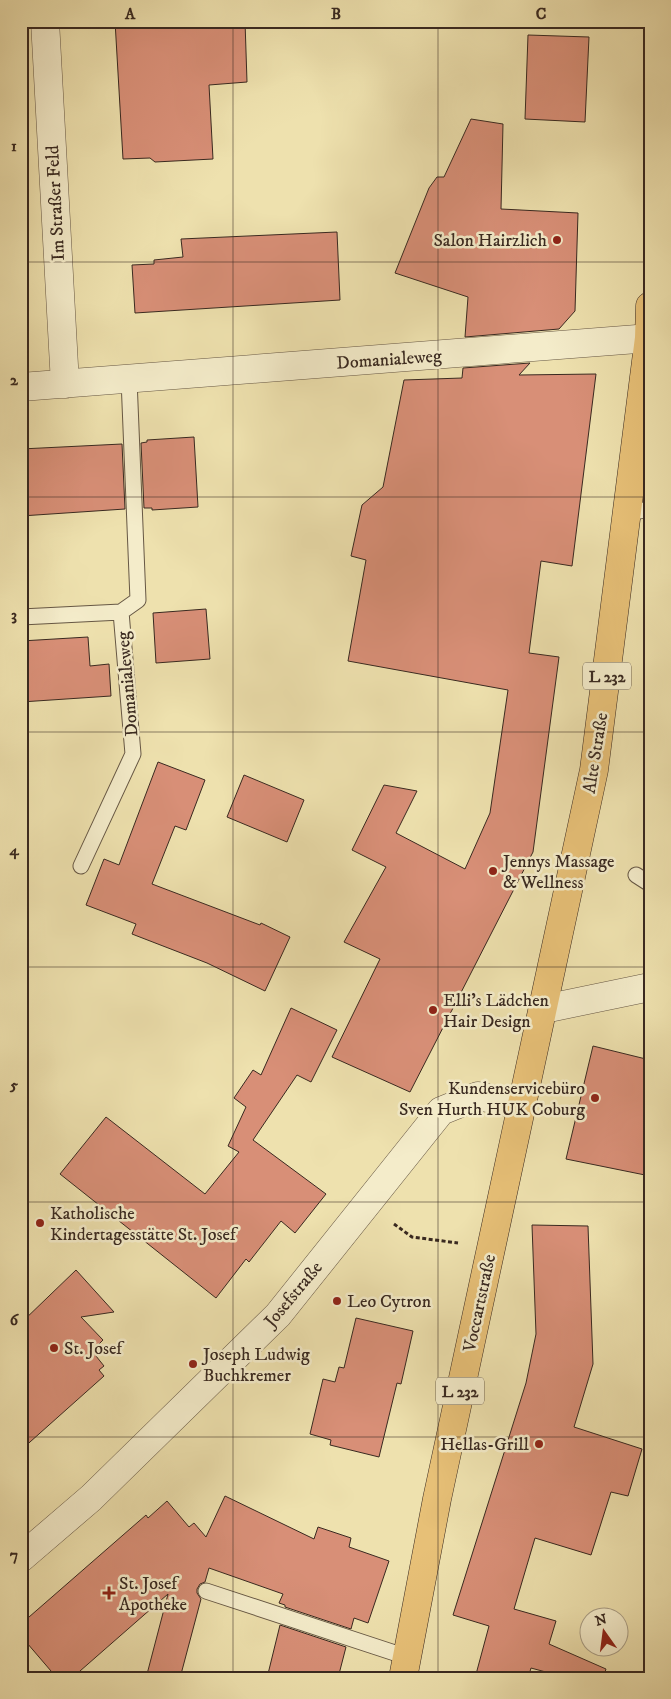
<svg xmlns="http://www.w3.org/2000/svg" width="671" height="1699" font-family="'IM FELL DW Pica',serif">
<rect width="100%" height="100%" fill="#eee1ae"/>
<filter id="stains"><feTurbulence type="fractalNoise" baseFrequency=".004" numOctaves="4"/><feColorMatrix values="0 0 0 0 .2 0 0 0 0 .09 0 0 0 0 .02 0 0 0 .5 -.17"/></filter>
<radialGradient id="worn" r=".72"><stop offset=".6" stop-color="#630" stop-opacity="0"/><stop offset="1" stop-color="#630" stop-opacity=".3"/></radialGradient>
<path fill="#d88f77" stroke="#392920" d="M115 21H245L247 82 209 85 213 159 155 162 150 158 123 159Z
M528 35 589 37 585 122 525 119Z
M471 119 503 124 501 209 578 213 575 311 559 329 465 337 468 297 395 273 429 188 437 177H444Z
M337 232 340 300 135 313 132 265 154 264V260L183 257 181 239Z
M530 363 519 375 596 374 572 566 541 561 529 653 559 657 533 852 410 1092 332 1057 380 959 344 942 386 867 352 850 384 785 417 791 396 833 465 869 490 813 508 690 348 661 366 560 351 556 362 505 383 487 404 380 462 378 463 368Z
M194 437 198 507 152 510V508H144L141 443 147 442V440Z
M122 444 125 509 21 516V449Z
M206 609 210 659 156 663 153 613Z
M88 637 90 666 109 664 111 696 21 702V641Z
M158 762 205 780 186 830 175 826 152 884 260 925 261 923 290 937 265 991 207 963 132 934 136 924 86 905 104 859 119 865Z
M244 775 304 800 287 842 227 817Z
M291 1008 337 1030 311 1082 297 1075 253 1140 326 1194 295 1233 281 1221 249 1262 246 1259 216 1298 60 1174 106 1117 205 1194 239 1152 228 1146 246 1107 234 1098 253 1070 261 1075Z
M593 1046 650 1060V1176L566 1159Z
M532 1225 588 1226 593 1364 574 1427 642 1449 628 1496 611 1492 591 1555 535 1538 514 1609 556 1621 549 1644 606 1669 603 1678H568L531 1668 528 1678H475L489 1626 453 1615 526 1383 536 1334Z
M76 1270 114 1312 81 1317 103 1340 92 1351 104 1366 99 1370 104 1376 21 1450V1323Z
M356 1318 413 1331 401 1384 397 1383 379 1457 330 1445 331 1440 310 1434 323 1379 335 1382 339 1367 344 1368Z
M225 1496 314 1539 318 1527 351 1538 349 1547 389 1561 368 1623 354 1618 351 1629 285 1607V1605L279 1603 283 1594 209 1568 205 1582 200 1584 197 1589V1593L201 1599 180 1678H146L168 1594 72 1678H57L21 1636V1624L146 1515 148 1518 167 1501 189 1527 194 1523 206 1537Z
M280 1625 346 1647 338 1678H267Z"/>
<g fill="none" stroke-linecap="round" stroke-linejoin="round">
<defs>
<path id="lane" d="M628 513 650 509
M21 617 121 612
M81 866 133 754 121 612 138 600 129 379
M636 875 650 884
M206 1591 407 1657"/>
<path id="street" d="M45 21 65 384
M21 387 650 338
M544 1009 650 987
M21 1558 91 1498 278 1315 441 1111 478 1096 521 1105"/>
<path id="primary" d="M403 1678 437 1499 594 770 649 338 650 306"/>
</defs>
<use href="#lane" stroke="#665744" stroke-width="17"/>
<use href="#street" stroke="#665744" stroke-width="29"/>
<use href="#primary" stroke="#392920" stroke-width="29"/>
<path stroke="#392920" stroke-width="3" stroke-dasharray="4 2.5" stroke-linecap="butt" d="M394 1224 412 1237 458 1243"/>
<use href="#lane" stroke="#f4ecca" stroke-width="15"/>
<use href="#street" stroke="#f4ecca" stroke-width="28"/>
<use href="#primary" stroke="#e7c077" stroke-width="28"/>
</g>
<path fill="none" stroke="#392920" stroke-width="1" stroke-opacity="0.55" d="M233 21V1678M438 21V1678M21 262H650M21 497H650M21 732H650M21 967H650M21 1202H650M21 1437H650"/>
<g fill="#8f2418" stroke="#f4ecca" stroke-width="2">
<circle cx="557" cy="240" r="5"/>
<circle cx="493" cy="871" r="5"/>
<circle cx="433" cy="1010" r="5"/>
<circle cx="595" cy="1098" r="5"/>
<circle cx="40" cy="1223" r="5"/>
<circle cx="337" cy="1301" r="5"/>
<circle cx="54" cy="1348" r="5"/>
<circle cx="193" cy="1364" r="5"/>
<circle cx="539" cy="1444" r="5"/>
<path d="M106.5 1585.5h5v5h5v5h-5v5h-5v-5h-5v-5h5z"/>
</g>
<g text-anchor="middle" stroke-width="5" stroke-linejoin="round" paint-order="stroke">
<g fill="#f4ecca" stroke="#716453" stroke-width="1">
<rect x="583" y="662.5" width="48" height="27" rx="4"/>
<rect x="436" y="1377.5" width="48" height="27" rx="4"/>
</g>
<g font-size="16" font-weight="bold" fill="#392920">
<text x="607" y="682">L 232</text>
<text x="460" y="1397">L 232</text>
</g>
<g font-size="18" fill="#392920" stroke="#f4ecca">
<text transform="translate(55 203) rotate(-93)" y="6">Im Straßer Feld</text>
<text transform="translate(389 359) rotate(-4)" y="6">Domanialeweg</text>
<text transform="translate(127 684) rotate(-95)" y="6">Domanialeweg</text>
<text transform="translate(595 753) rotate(-81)" y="6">Alte Straße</text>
<text transform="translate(293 1294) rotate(-50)" y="6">Josefstraße</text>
<text transform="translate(479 1303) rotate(-78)" y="6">Voccartstraße</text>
</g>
<g font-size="18" fill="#392920" stroke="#f4ecca" text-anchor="start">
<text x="547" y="246" text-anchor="end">Salon Hairzlich</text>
<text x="503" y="867">Jennys Massage<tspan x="503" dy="21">&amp; Wellness</tspan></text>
<text x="443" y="1006">Elli's Lädchen<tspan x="443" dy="21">Hair Design</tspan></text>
<text x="585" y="1094" text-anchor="end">Kundenservicebüro<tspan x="585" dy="21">Sven Hurth HUK Coburg</tspan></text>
<text x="50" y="1219">Katholische<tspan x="50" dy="21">Kindertagesstätte St. Josef</tspan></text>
<text x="347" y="1307">Leo Cytron</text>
<text x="64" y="1354">St. Josef</text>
<text x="203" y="1360">Joseph Ludwig<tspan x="203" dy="21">Buchkremer</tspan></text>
<text x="529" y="1450" text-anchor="end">Hellas-Grill</text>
<text x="119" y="1589">St. Josef<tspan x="119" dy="21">Apotheke</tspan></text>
</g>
</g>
<rect width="671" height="1699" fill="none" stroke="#eee1ae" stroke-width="55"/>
<g transform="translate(604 1632) rotate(346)"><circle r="24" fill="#f4ecca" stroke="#a99e86"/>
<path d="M0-4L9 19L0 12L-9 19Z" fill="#8f2418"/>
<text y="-8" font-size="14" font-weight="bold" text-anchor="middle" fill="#392920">N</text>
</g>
<rect x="28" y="28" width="616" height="1644" fill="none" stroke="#392920" stroke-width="2"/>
<g font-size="16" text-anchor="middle" font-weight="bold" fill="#392920">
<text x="130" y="19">A</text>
<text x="336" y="19">B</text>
<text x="541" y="19">C</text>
<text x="14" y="151">1</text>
<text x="14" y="385">2</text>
<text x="14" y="620">3</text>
<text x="14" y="855">4</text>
<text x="14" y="1090">5</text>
<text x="14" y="1325">6</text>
<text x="14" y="1560">7</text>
</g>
<rect width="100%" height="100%" filter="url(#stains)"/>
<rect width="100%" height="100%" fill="url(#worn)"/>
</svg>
